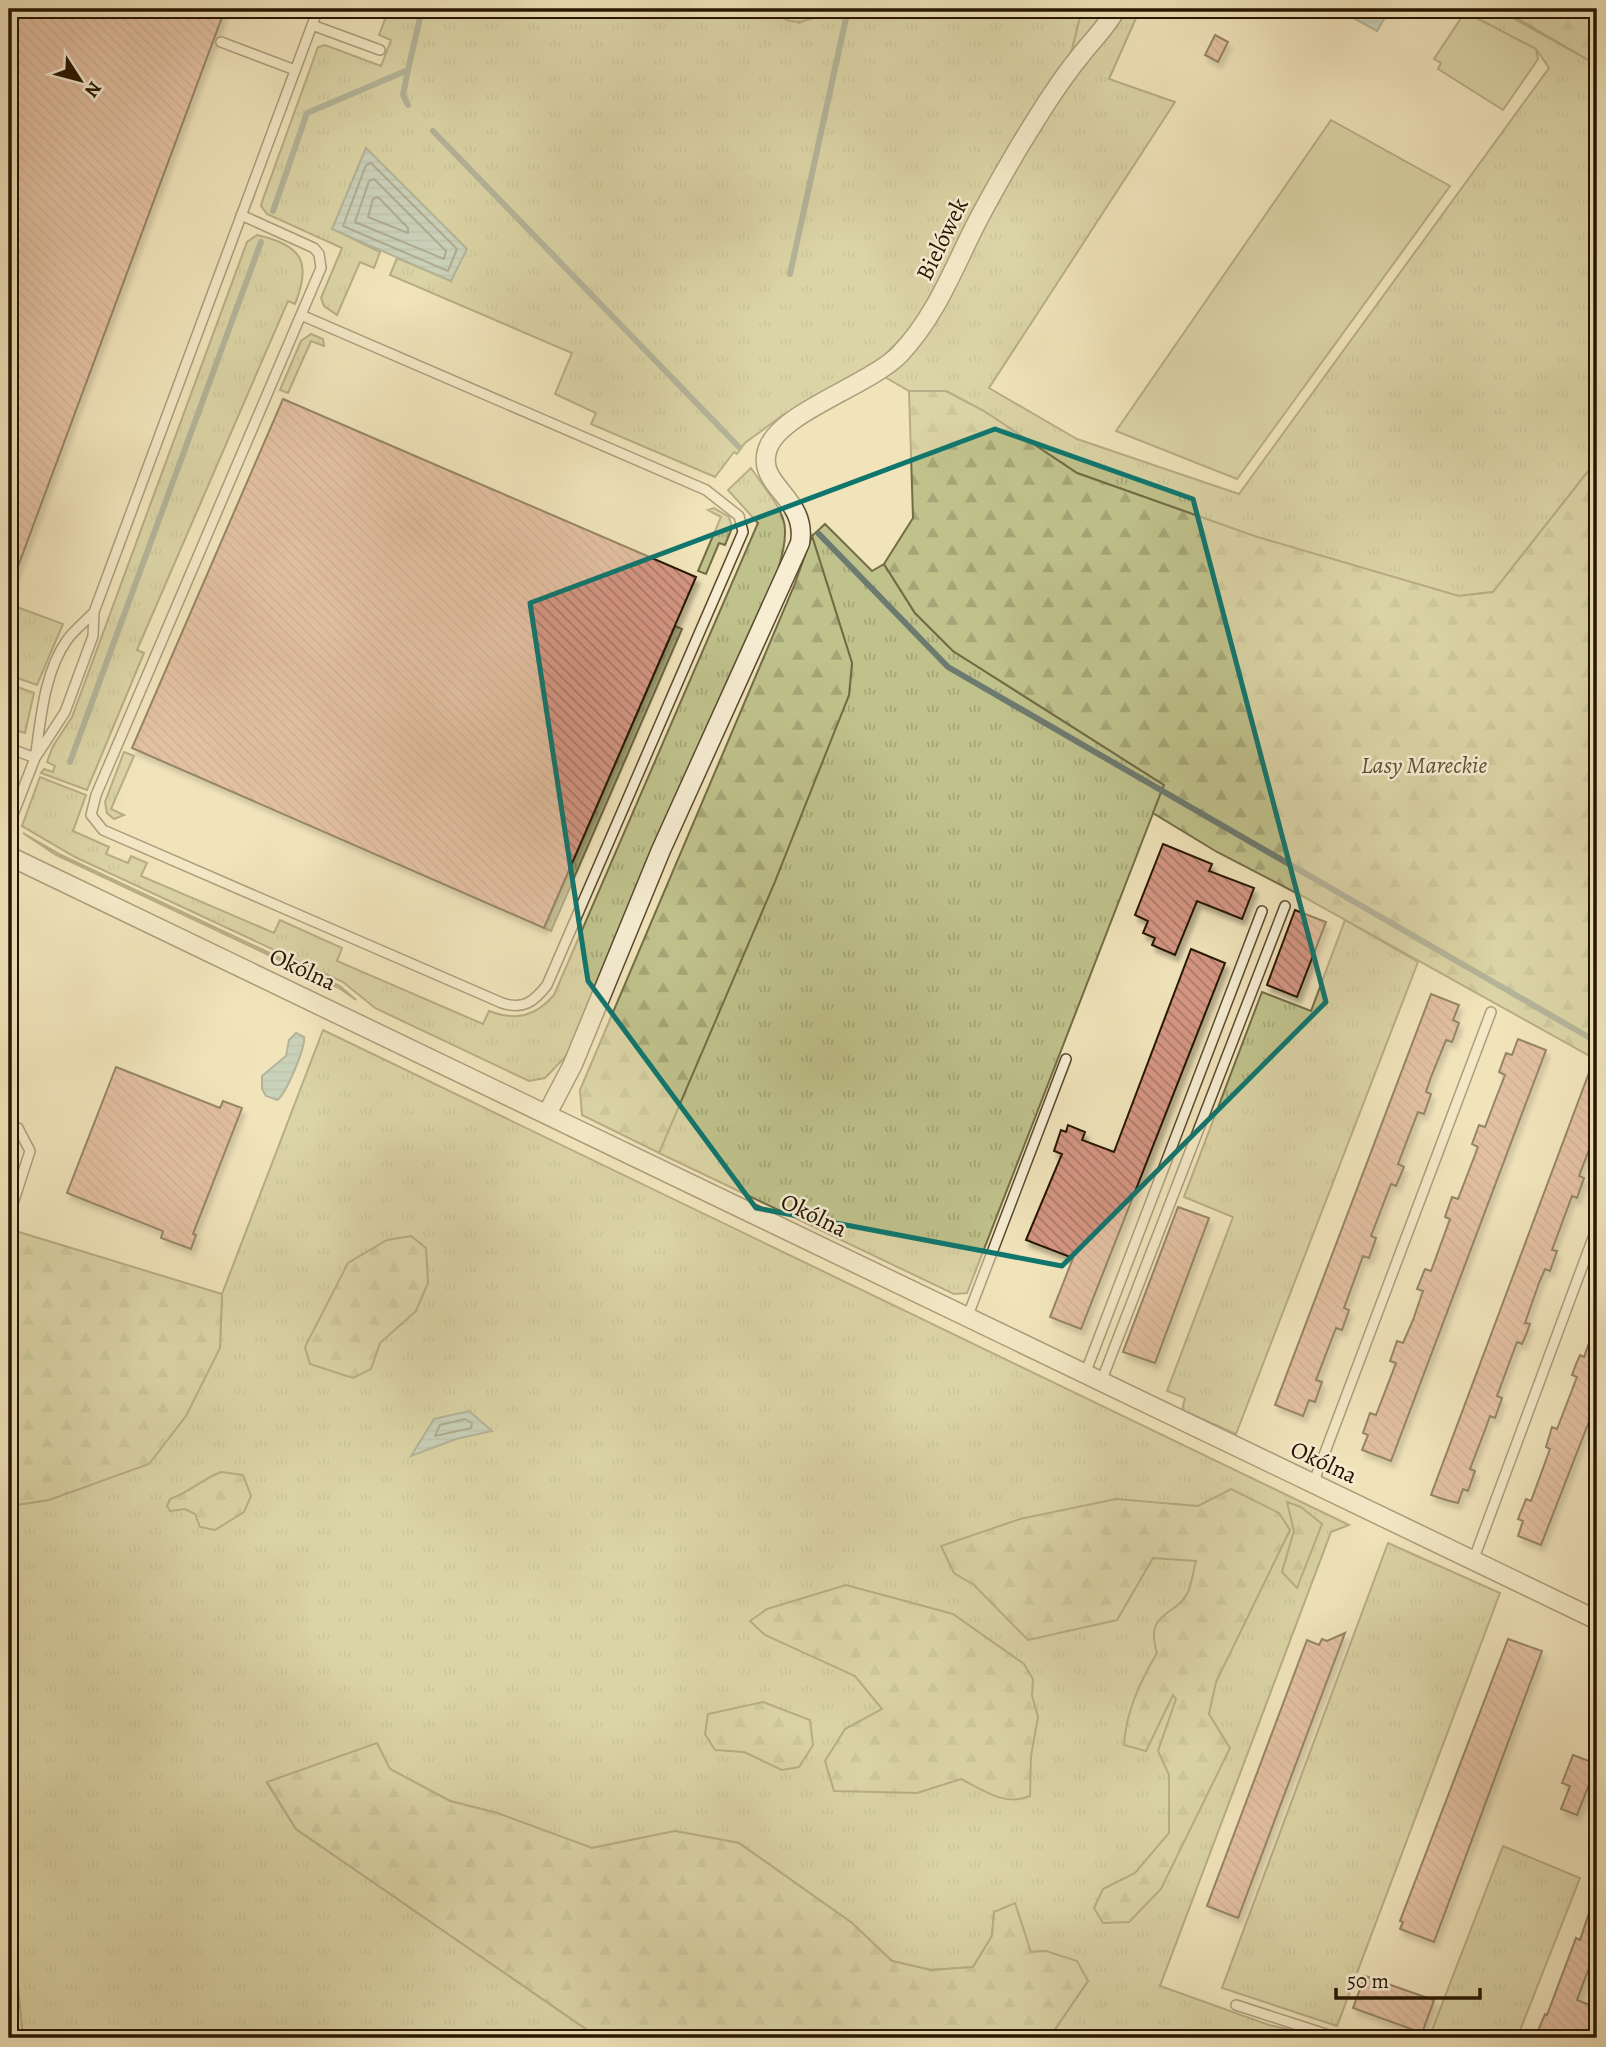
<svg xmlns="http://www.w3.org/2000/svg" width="1606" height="2047" font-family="Alegreya,serif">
<defs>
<pattern id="grass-tufts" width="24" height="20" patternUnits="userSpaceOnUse" patternTransform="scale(1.75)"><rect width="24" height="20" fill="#c0c28c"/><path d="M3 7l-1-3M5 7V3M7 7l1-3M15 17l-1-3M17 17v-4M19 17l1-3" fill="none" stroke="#a5a677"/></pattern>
<pattern id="forest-firs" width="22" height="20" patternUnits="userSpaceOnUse" patternTransform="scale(1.75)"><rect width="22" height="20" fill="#c0c28c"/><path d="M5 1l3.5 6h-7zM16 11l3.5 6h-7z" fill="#a5a677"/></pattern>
<pattern id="water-rules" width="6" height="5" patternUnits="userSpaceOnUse" patternTransform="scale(1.75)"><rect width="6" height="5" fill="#9dbdb9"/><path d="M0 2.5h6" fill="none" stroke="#87a29d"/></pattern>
<pattern id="building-back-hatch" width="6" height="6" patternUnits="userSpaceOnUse" patternTransform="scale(1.75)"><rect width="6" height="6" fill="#d49683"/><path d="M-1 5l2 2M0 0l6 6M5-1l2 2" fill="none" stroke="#ac7969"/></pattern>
<filter id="shadow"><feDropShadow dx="3.5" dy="6" stdDeviation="2" flood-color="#0004"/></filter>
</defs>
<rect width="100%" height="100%" fill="#f1e4bb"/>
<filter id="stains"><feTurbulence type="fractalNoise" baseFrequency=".00286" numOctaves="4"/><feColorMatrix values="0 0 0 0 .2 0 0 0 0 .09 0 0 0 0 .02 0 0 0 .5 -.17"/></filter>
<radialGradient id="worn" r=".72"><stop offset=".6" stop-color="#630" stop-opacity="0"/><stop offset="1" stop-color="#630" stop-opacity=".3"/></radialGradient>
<path fill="url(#grass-tufts)" stroke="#736c46" stroke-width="2" d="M389 9H774L799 23 833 9H1082L1071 54 919 320 877 363 783 415 745 443 737 454 734 452 715 477 591 424 596 413 555 394 572 353 390 275 397 258 451 281 366 148 333 229 380 252 374 268 360 262 337 315 324 306 321 298 342 248 267 214 261 206 263 199 318 47 325 45 381 66 391 40 379 35Z
M1125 9H1140L1109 79 1175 102 989 388 1077 439 1239 494 1549 68 1536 49 1459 9H1497L1597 65V460L1493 592 1458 596 1257 537 1077 473 984 411 946 391H909L883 376 981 228 1054 102Z
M257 235C302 245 312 262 295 304L288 301 137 650 144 653 87 790 41 773 44 769 53 772 55 766 47 762 53 746 72 717 247 242Z
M311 334 323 339 324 346 311 341 288 393 280 390 301 341Z
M751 468C782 514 795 517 777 573L568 1054 545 1078 529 1081 375 1008 343 982 75 857 22 826 40 777 86 795 73 831 109 847 106 854 128 863 131 856 147 863 141 876 274 933 280 920 342 948 337 961 483 1024 489 1011C516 1021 535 1017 554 995L758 523 728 490Z
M714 508 729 517 732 528 725 545 719 543 706 574 698 571 721 517 708 510Z
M825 524 872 571 884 564 915 613 953 651 1164 785 967 1293 954 1294 659 1153 849 695 852 663 812 536Z
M14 606 63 624 37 685 9 675V652L17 630 9 627V610L12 611Z
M675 626 682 629 551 931 544 928Z
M9 684 34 693 25 733 9 728Z
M124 752 134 756 111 809 124 815 114 819 107 813 105 802Z
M23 833 61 855 340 986 356 1000 339 988 56 855Z
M1345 920 1418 962 1236 1434 1182 1410 1185 1398 1167 1391 1233 1217 1184 1197 1262 992 1311 1011Z
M323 1030 1349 1525 1331 1532 1160 1986 1269 2025 1297 2031 1296 2036 1302 2038H1049L1088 1981 1046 1951 1031 1952 994 1912 992 1936 973 1967 931 1970 892 1961 852 1923 739 1843 675 1831 592 1848 497 1813 450 1801 390 1769 267 1783 296 1829 599 2038H23L9 1915V1506L49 1500 220 1348 222 1294Z
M1388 1543 1500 1593 1337 2026 1222 1988Z
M1503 1846 1580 1878 1517 2038H1429Z"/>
<path fill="url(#forest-firs)" stroke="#736c46" stroke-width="2" d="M774 9H833C813 19 790 32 774 9Z
M1082 9H1104L1101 19 1071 54Z
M1501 9H1597V65Z
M909 391H946L984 411 1077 473 1257 537 1459 596 1493 592 1597 460V1060L1302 896 1217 852 1153 813 1164 785 953 651 915 613 884 564 913 518Z
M812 536 852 663 849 695 774 884 659 1153 582 1115 580 1090 794 586Z
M19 1232 222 1294 220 1348 186 1416 149 1464 49 1500 9 1506V1258Z
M411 1236 426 1248 428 1283 416 1311 380 1343 371 1369 353 1378 310 1364 305 1347 348 1263 387 1240Z
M221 1472 243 1475 251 1496 244 1512 215 1530 200 1527 195 1514 185 1509 170 1511 167 1506 170 1499C189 1493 202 1479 221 1472Z
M1231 1489 1279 1513 1290 1530 1216 1682 1209 1714 1230 1748 1161 1889 1129 1922 1103 1923 1094 1908 1103 1889 1135 1873 1169 1833V1775L1158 1751 1176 1699 1173 1695 1146 1751 1124 1745C1126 1711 1140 1682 1157 1653 1144 1611 1175 1617 1187 1594 1192 1585 1193 1571 1196 1561L1153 1558 1117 1620 1028 1640 974 1585 954 1573 941 1546 1020 1519 1116 1499 1198 1506Z
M1287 1502 1301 1507 1322 1524 1297 1588 1282 1572 1294 1531Z
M846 1585 953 1614 1024 1664 1033 1679 1032 1696 1038 1717 1031 1756 1030 1796C1005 1807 983 1790 961 1779L917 1793 834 1791 825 1761 845 1729 882 1709 855 1676 765 1635 750 1621 767 1609Z
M763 1702 810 1720 813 1745 799 1767 782 1770 744 1752 715 1750 705 1734 708 1714Z
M377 1743 390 1769 450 1801 497 1813 592 1848 675 1831 739 1843 852 1923 892 1961 931 1970 973 1967 992 1936 994 1912 1015 1903 1031 1952 1046 1951 1077 1961 1088 1981 1049 2038H599L296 1829 267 1782Z
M9 1915 12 1922 23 2038H9Z"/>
<path fill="#c0c28c" stroke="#736c46" stroke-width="2" d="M1465 12 1536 49 1538 59 1503 110 1438 69 1441 63 1434 59Z
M1331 120 1450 186 1237 479 1116 431Z"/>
<path fill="url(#water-rules)" stroke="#6d7a6f" stroke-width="2" d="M1337 9H1390L1377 31Z
M366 148 467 249 451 281 332 229Z
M296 1033 304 1037C306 1046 286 1095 277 1100L266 1096 262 1089V1076L286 1056 289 1040Z
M469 1411 492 1431 456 1439 411 1456 434 1419Z"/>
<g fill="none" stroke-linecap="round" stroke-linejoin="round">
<path stroke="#62695c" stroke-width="2" d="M371 163 457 249 448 271 343 226 366 165Z
M374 179 446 251 444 259 355 222 369 181Z
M378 197 408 228V233L368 217 373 199Z
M465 1419 472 1423 471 1428 435 1436 440 1425Z"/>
<path stroke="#6d7a6f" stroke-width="6" d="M408 105 403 95 408 70
M433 131 739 447
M273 211 307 113 408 70 422 9
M790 274 848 9
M819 534 948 667 1597 1042
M70 762 261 242"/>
</g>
<path fill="url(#building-back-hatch)" stroke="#261500" stroke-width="2" filter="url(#shadow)" d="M9 9H225L10 588 9 587Z
M1215 35 1228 42 1218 62 1205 55Z
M283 399 696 577 544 928 132 748Z
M1163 844 1212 864 1209 871 1254 888 1242 919 1197 901 1175 955 1152 945 1155 938 1143 933 1148 921 1135 915Z
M1295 910 1326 922 1297 997 1267 985Z
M1191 949 1225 963 1081 1329 1050 1317 1073 1258 1026 1240 1062 1154 1054 1151 1061 1130 1066 1132 1068 1125 1085 1132 1082 1140 1114 1152Z
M1431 994 1459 1005 1453 1020 1459 1023 1452 1042 1446 1040 1431 1077 1426 1092 1431 1094 1424 1114 1418 1112 1398 1164 1404 1167 1396 1186 1391 1184 1371 1236 1376 1238 1369 1258 1363 1256 1344 1308 1349 1310 1342 1330 1336 1328 1316 1380 1322 1382 1315 1402 1309 1400 1303 1416 1275 1405Z
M1518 1039 1546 1050 1391 1461 1362 1450 1368 1435 1363 1433 1370 1413 1376 1415 1396 1363 1390 1361 1397 1341 1403 1343 1413 1320 1423 1291 1417 1289 1425 1269 1431 1271 1450 1219 1445 1217 1452 1197 1458 1199 1478 1147 1472 1144 1479 1125 1485 1127 1496 1098 1505 1075 1499 1072 1506 1053 1512 1055Z
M1596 1054 1597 1129 1579 1176 1584 1178 1577 1198 1572 1196 1552 1250 1557 1251 1550 1271 1545 1269 1539 1283 1525 1323 1530 1324 1526 1335 1522 1344 1517 1342 1497 1396 1502 1398 1495 1418 1490 1416 1485 1430 1470 1469 1475 1471 1468 1491 1463 1489 1458 1503 1446 1500 1431 1495Z
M116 1067 220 1108 223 1101 242 1108 193 1234 196 1235 191 1249 161 1238 163 1231 67 1193Z
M1178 1207 1209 1218 1155 1363 1123 1352Z
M1595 1326 1597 1401 1541 1545 1518 1536 1523 1521 1518 1519 1526 1499 1531 1501 1550 1449 1546 1447 1552 1427 1557 1429 1577 1377 1572 1375 1576 1364 1580 1355 1584 1357Z
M1345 1633 1238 1918 1207 1906 1307 1640 1319 1645 1322 1639 1327 1641Z
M1508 1639 1542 1651 1434 1942 1400 1929 1403 1922 1400 1921Z
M1573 1755 1597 1764 1577 1815 1561 1809 1570 1786 1562 1783Z
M1594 1898H1597V1946L1577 2000 1597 2008V2038H1535L1545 2014 1547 2015 1576 1938 1580 1940Z
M1365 1976 1434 2000 1422 2033 1353 2008Z"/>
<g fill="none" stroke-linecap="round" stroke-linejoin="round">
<defs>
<path id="lane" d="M312 25 380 50
M221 42 295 70
M241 215 314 248 319 254 321 268 96 795 91 815 103 830 502 1003C523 1010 534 1002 547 985L743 532 739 516 706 490 301 315
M9 748 35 758
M36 752C41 716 45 671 67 640 74 630 86 621 94 612
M9 825 35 758 65 712 93 636 94 612 318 9
M9 1125 18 1128 30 1151 9 1216
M967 1318 1066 1059
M1085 1374 1262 911
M1101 1382 1285 906
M1313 1484 1491 1012
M1473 1561 1597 1227
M1236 2005 1338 2038"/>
<path id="street" d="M9 856 1597 1620
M547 1114 573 1064 661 850 800 543C808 496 754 486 768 448 781 412 870 385 900 354 933 319 950 277 970 236 985 205 1002 176 1019 147 1038 116 1058 83 1081 55 1093 39 1107 27 1116 9"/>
</defs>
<use href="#lane" stroke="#59492f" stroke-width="12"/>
<use href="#street" stroke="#59492f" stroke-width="21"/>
<use href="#lane" stroke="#f6edd3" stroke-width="9"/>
<use href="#street" stroke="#f6edd3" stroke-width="18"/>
</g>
<path d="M0 0H1606V2047H0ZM995 429 1193 499 1326 1002 1062 1266 756 1208 588 981 530 603Z" fill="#f1e4bb" fill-opacity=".55" fill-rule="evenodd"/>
<path fill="none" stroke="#0f766e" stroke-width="5" stroke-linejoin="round" d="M995 429 1193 499 1326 1002 1062 1266 756 1208 588 981 530 603Z"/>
<g text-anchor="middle" stroke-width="5" stroke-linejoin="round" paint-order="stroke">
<g font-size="24" fill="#261500" stroke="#f6edd3">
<text transform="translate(942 239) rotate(-64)" y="8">Bielówek</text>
<text transform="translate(303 969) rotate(25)" y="8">Okólna</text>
<text transform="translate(814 1215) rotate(26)" y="8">Okólna</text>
<text transform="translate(1324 1462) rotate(25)" y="8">Okólna</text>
</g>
<g font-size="24" font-style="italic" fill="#5c5231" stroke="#f6edd3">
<text x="1424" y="773">Lasy Mareckie</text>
</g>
</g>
<rect width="1606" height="2047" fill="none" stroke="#f1e4bb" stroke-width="35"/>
<rect x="10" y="10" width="1585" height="2026" fill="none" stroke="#261500" stroke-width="3.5"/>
<rect x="18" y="18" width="1571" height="2012" fill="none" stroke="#261500" stroke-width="2"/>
<g transform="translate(80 80) rotate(126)" stroke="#f6edd3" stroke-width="5" paint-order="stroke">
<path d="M0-5L12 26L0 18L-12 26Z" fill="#261500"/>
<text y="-10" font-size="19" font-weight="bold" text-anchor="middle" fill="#261500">N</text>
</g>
<path d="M1336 1988v10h144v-10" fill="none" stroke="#261500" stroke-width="3.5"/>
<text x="1347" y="1988" font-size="21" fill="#261500" stroke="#f6edd3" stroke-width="5" paint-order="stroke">50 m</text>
<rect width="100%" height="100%" filter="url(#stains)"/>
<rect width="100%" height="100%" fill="url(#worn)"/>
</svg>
